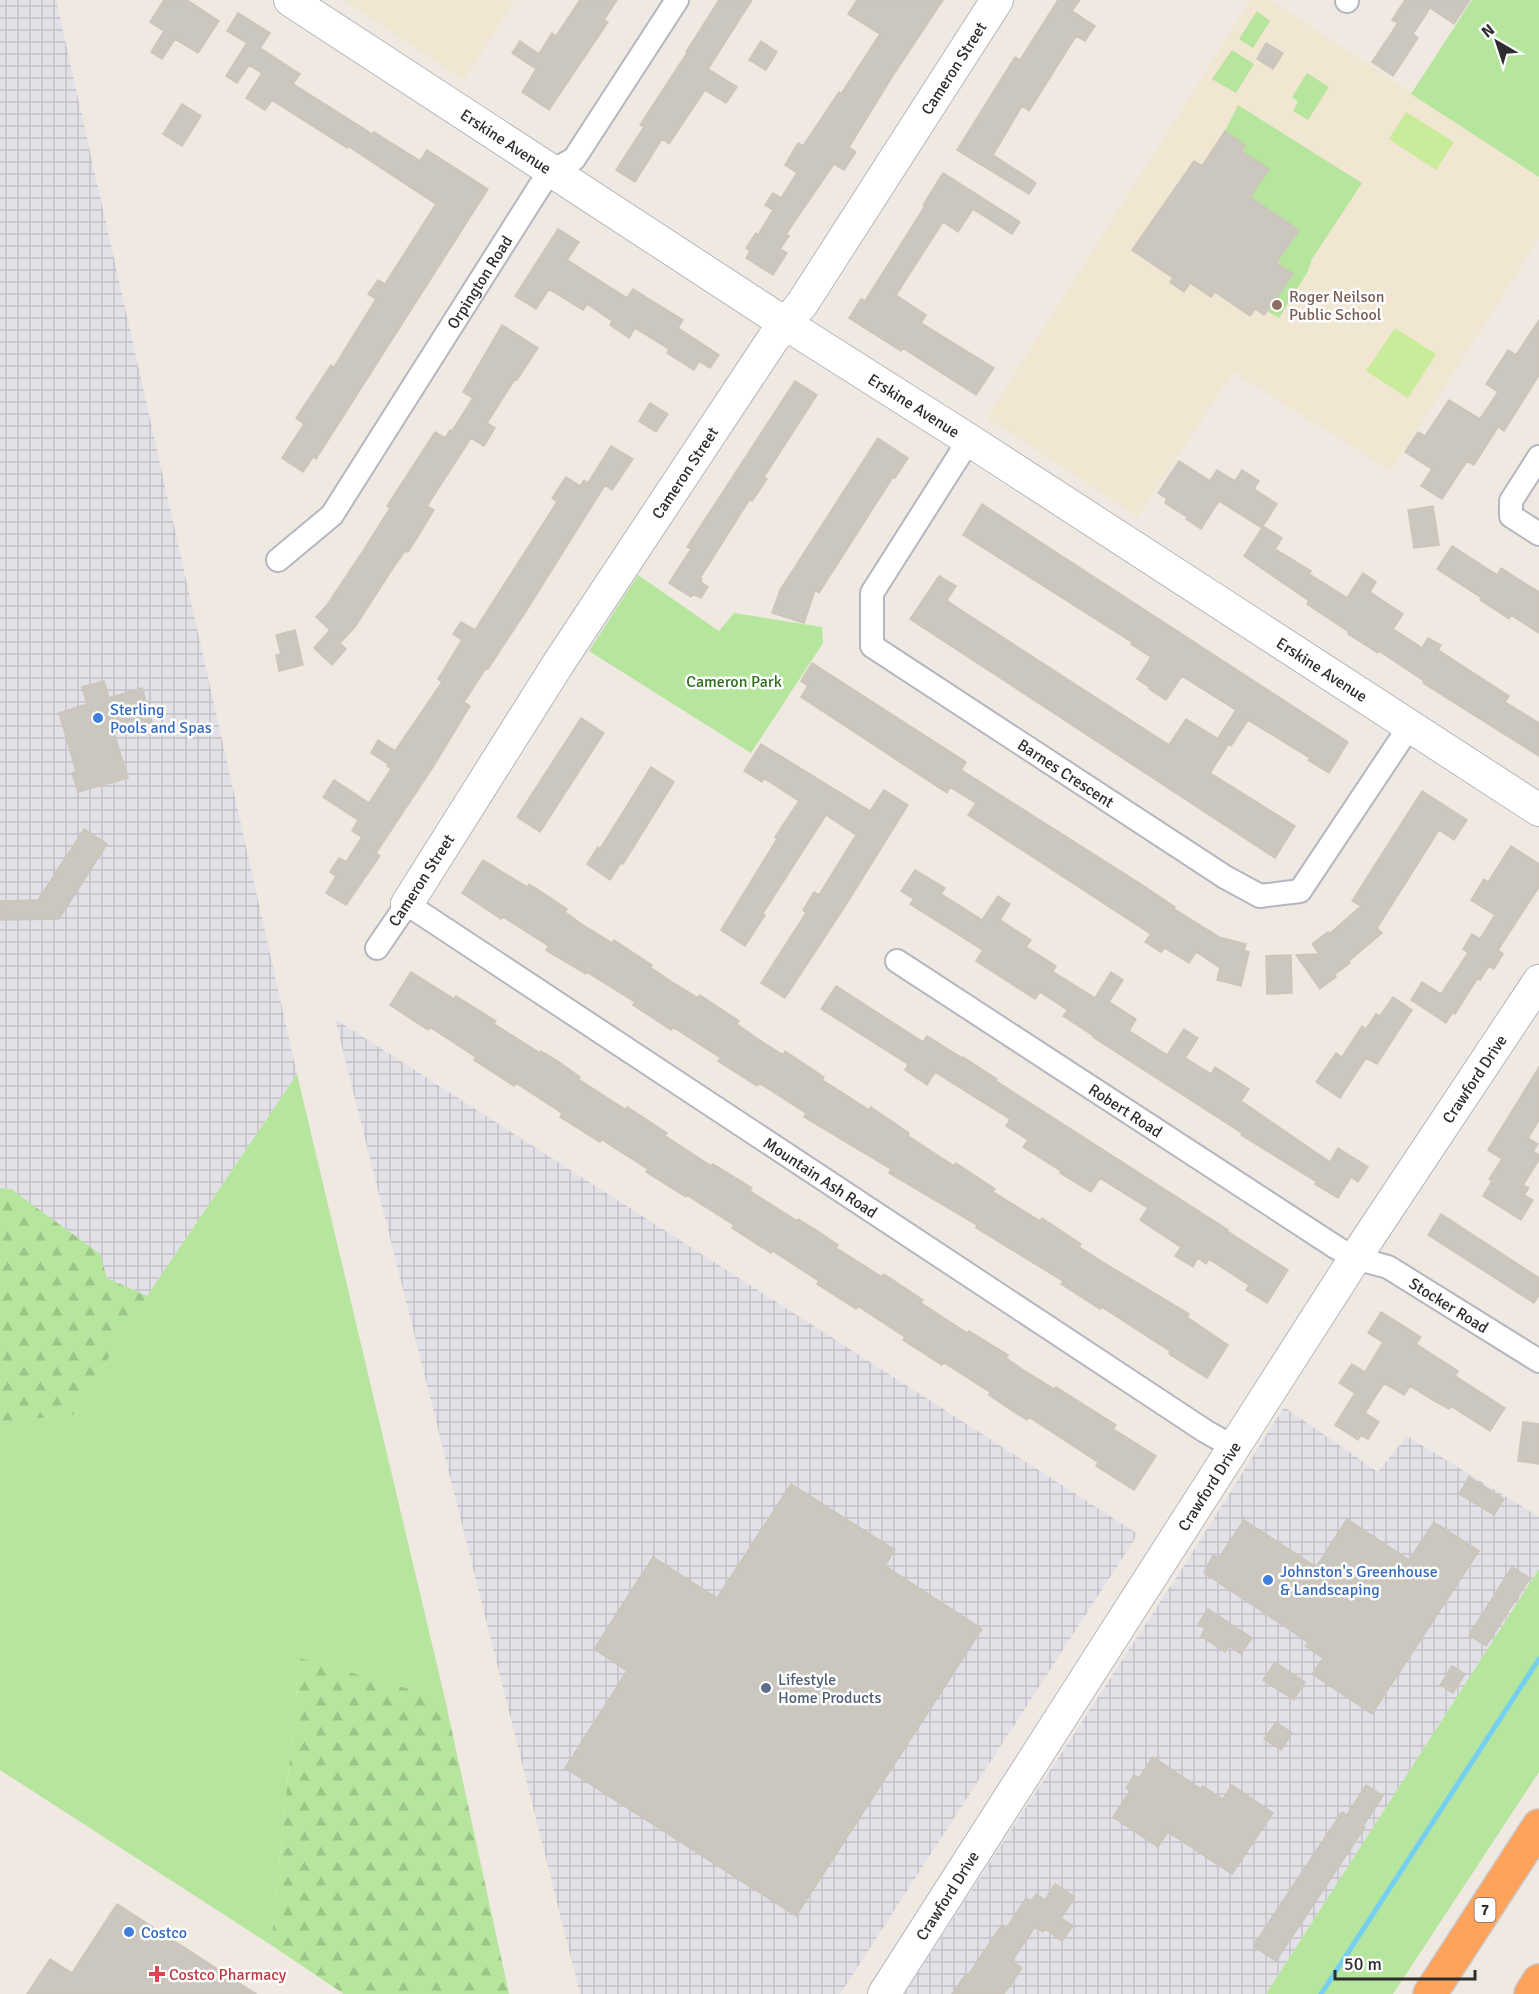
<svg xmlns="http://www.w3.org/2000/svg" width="1539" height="1994" font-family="Signika,sans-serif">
<defs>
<pattern id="industrial-grid" width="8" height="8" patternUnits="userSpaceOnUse" patternTransform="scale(1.5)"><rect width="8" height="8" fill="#e3e1e8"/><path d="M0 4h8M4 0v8" fill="none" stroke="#c3c1c7"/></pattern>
<pattern id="forest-firs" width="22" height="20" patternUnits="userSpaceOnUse" patternTransform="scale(1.5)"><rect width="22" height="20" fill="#b6e59e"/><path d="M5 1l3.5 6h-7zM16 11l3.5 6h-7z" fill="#9dc588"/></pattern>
</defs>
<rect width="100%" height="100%" fill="#efe9e1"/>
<path fill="url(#industrial-grid)" d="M0 0H56L297 1074 147 1296 107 1278 11 1189 0 1188Z
M335 1019 1138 1534 840 1994H580Z
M1284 1407 1378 1472 1407 1436 1539 1517V1569L1266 1994H904L1185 1564Z"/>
<path fill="#f0e6d1" d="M343 0H515L464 80Z
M1251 0H1271L1539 177V238L1391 471 1233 372 1138 517 987 418Z"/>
<path fill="#b6e59e" d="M1472 0H1539V177L1411 94Z
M1257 11 1270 21 1253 48 1239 39Z
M1232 50 1254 64 1236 93 1212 79Z
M1307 73 1329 87 1308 120 1293 111 1298 102 1292 97Z
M1238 105 1362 183 1312 259 1307 273 1279 318 1267 311 1292 274 1276 263 1299 230 1250 197 1269 169 1241 151 1245 145 1225 131Z
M638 575 719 631 734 613 822 627 823 643 751 753 589 651Z
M297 1074 445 1699 300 1658 271 1945 0 1770V1422L73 1415 147 1296Z
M1539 1569V1772L1393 1994H1266Z"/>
<path fill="url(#forest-firs)" d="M0 1188 11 1189 100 1254 107 1278 147 1296 73 1415 0 1422Z
M300 1658 445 1699 509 1994H344L271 1945Z"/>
<path fill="#c9ec9a" d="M1406 112 1454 142 1436 170 1389 139Z
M1395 328 1436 354 1408 398 1366 371Z"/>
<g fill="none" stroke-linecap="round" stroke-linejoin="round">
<path stroke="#75cff0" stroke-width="5" d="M1321 1994 1539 1659"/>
</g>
<path fill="#cbc7bf" stroke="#cbc5ba" stroke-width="1.5" d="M164 0H187L219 21 198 53 175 39 162 59 151 52 164 31 150 22Z
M580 0H617L604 20 608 22 549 110 522 92 536 69 512 53 520 41 539 54 552 33 556 36Z
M719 0H752L708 69 737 87 726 103 705 90 669 144 662 139 635 182 616 170 644 127 640 125 687 53 686 52Z
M857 0H943L892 77 849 147 856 152 844 170 834 164 786 234 789 236 780 249 787 253 773 275 746 258 750 251 746 248 756 233 758 235 773 210 765 205 773 193 781 198 797 173 785 165 798 143 803 146 839 92 841 94 880 34 848 14Z
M1058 0H1080L1072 11 1095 26 1085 41 1076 36 1029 111 1022 106 993 155 1036 183 1029 194 957 150 1015 57 1020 60Z
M1405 0H1470L1454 24 1430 8 1413 34 1418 38 1393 76 1372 62 1398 23 1392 20Z
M238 13 270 33 260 48 300 74 293 84 372 134 374 132 420 161 427 150 488 189 316 459 313 457 303 472 282 458 304 424 296 418 331 365 334 367 376 299 368 294 378 280 385 284 436 204 348 146 347 148 272 100 265 110 246 98 262 73 249 65 237 83 226 76 247 43 227 31Z
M761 41 777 52 766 70 749 60Z
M1266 43 1283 53 1273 69 1257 59Z
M182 104 201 116 182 146 163 134Z
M1225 131 1245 145 1241 151 1269 169 1250 197 1299 230 1276 263 1293 274 1264 315 1255 309 1250 316 1215 292 1211 297 1190 283 1184 292 1170 282 1173 278 1132 250 1194 161 1202 166Z
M943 173 1020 222 1012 234 973 209 958 232 943 222 896 295 926 315 921 323 994 368 976 395 903 348 901 351 849 318 861 299 865 301 925 206 923 205Z
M558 229 579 242 567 260 627 298 633 289 683 320 678 328 719 355 710 368 699 361 694 370 667 353 669 349 635 328 629 338 610 325 612 321 587 304 583 310 549 289 536 309 515 296Z
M1539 320V375L1504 431 1498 427 1474 465 1467 461 1442 499 1421 486 1432 469 1405 452 1418 432 1425 436 1449 400 1480 419 1498 392 1486 384 1508 350 1516 355Z
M502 325 538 348 517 380 515 379 487 423 495 428 484 446 471 438 427 506 434 510 420 533 408 552 405 551 393 568 355 627 340 643 346 649 332 665 314 648 330 630 316 617 327 605 363 551 390 508 387 506 435 432 445 438 450 430 452 431 473 398 463 392Z
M795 381 817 395 764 477 767 479 752 501 750 499 700 578 702 579 701 582 708 587 701 598 693 594 691 597 669 583 691 549 687 547Z
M650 403 668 414 656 432 639 421Z
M878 438 908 458 895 478 893 477 819 593 815 590 804 623 772 613 780 590Z
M611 446 633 459 612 490 605 485 528 608 488 669 486 668 464 702 470 706 433 767 376 853 380 856 346 905 326 893 336 876 330 872 339 858 346 862 362 837 352 831 358 820 323 797 334 780 369 803 391 769 387 766 388 764 371 753 378 740 395 751 442 682 438 679 462 640 453 634 461 622 475 630 557 502 552 498 566 477 580 486 584 480 588 483Z
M1179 461 1210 481 1217 470 1235 481 1242 470 1259 481 1254 489 1277 504 1263 526 1282 538 1275 549 1311 571 1309 574 1347 598 1363 573 1376 582 1370 592 1403 614 1393 629 1422 648 1428 638 1441 645 1438 650 1509 696 1505 702 1539 723V756L1423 683 1424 681 1379 651 1378 653 1348 634 1349 632 1307 604 1309 601 1244 556 1262 528 1219 501 1201 529 1186 519 1187 517 1165 503 1167 499 1158 493Z
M982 504 1348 742 1329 773 1308 760 1310 758 1248 720 1231 746 1218 738 1236 710 1182 676 1166 700 1149 689 1151 688 1137 679 1151 657 1131 644 1132 642 963 535Z
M1433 506 1439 545 1414 548 1408 510Z
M1452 546 1497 575 1501 568 1539 592V633L1511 615 1509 619 1500 613 1480 600 1482 598 1437 569Z
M939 576 956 586 947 600 950 603 1169 745 1186 719 1228 745 1210 773 1295 826 1275 858 910 619Z
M295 630 303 665 279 671 276 655 281 654 276 635Z
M812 663 966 762 961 770 1139 883 1175 907 1174 909 1219 937 1246 944 1244 950 1249 952 1241 986 1217 980 1220 968 1196 952 1189 963 1165 948 1161 952 1145 942 1151 934 968 815 976 803 950 787 947 793 801 697 808 686 801 681Z
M104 681 109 698 142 688 152 722 114 733 128 778 78 792 72 773 76 771 59 713 87 704 82 687Z
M581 718 604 733 540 832 517 817Z
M761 744 870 811 884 790 908 805 847 903 785 998 761 983 806 913 803 910 814 892 819 895 856 835 826 815 763 913 765 915 745 946 721 930 777 839 775 837 799 801 764 778 762 782 744 771Z
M651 767 674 782 623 864 621 863 610 880 587 864 598 847 600 849Z
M1422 791 1467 820 1454 840 1439 830 1377 928 1382 933 1349 961 1350 963 1334 975 1336 977 1320 989 1296 955 1319 954 1312 944 1328 932 1329 934 1361 906 1352 901Z
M84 829 107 844 59 919 0 920V901L38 900Z
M1511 846 1539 864V887L1498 950 1503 954 1494 969 1489 966 1480 980 1477 979 1455 1014 1453 1012 1446 1023 1411 1000 1422 982 1441 994 1468 953 1463 949 1472 934 1480 939 1495 915 1471 900 1484 879 1488 882Z
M483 860 527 887 529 884 546 895 567 909 565 912 586 927 612 943 614 940 652 965 650 967 672 982 698 998 700 995 739 1021 737 1024 758 1039 783 1055 785 1051 824 1077 822 1080 844 1094 869 1110 871 1107 909 1133 908 1136 954 1166 956 1163 995 1189 993 1192 1040 1221 1042 1218 1081 1244 1079 1247 1101 1261 1189 1314 1187 1317 1228 1345 1207 1378 1169 1354 1170 1351 1116 1316 1102 1307 1100 1309 1061 1284 1063 1281 976 1228 977 1225 889 1173 891 1169 804 1117 806 1113 759 1083 757 1086 718 1061 721 1058 673 1027 671 1030 633 1005 635 1002 587 972 586 974 564 961 546 950 549 946 503 917 501 919 462 893Z
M915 870 945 888 941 894 982 920 998 896 1010 904 1000 920 1031 940 1026 947 1056 966 1053 972 1095 998 1111 972 1123 980 1109 1002 1136 1019 1129 1031 1167 1055 1184 1029 1198 1038 1185 1058 1211 1074 1215 1067 1249 1089 1241 1101 1330 1162 1338 1148 1368 1167 1358 1182 1351 1177 1338 1198 1315 1184 1317 1182 1241 1135 1242 1133 1093 1037 1094 1036 1063 1016 1068 1010 1040 992 1035 999 976 961 983 950 910 904 914 899 901 891Z
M1291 955 1292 993 1267 994 1266 956Z
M411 972 454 999 456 996 496 1021 494 1024 540 1053 541 1051 559 1062 580 1077 578 1079 626 1110 627 1107 667 1133 665 1136 711 1166 713 1164 734 1177 752 1188 750 1191 797 1221 798 1219 816 1230 838 1245 836 1248 882 1277 884 1274 923 1300 921 1303 953 1324 967 1333 969 1331 1008 1355 1006 1358 1028 1373 1054 1389 1056 1387 1116 1425 1113 1429 1156 1456 1134 1490 1096 1466 1098 1462 1029 1417 1027 1420 1011 1410 989 1395 990 1392 943 1362 942 1365 903 1340 905 1337 858 1306 856 1309 817 1284 819 1281 773 1251 771 1253 732 1228 734 1225 687 1195 686 1197 646 1172 648 1169 601 1139 600 1142 560 1117 562 1113 516 1083 514 1086 474 1060 476 1057 430 1027 428 1030 390 1005Z
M836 986 923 1042 927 1036 962 1058 963 1057 997 1079 996 1081 1228 1230 1227 1231 1288 1270 1267 1303 1246 1290 1249 1285 1209 1259 1206 1264 1198 1258 1193 1267 1175 1256 1181 1247 1140 1220 1148 1208 1100 1178 1091 1192 1060 1173 1061 1171 1023 1147 1028 1140 1006 1126 1010 1119 935 1072 927 1085 905 1070 908 1064 821 1009Z
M1393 997 1412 1010 1377 1064 1366 1058 1340 1098 1316 1082 1336 1053 1342 1057 1362 1026 1366 1029 1376 1014 1380 1016Z
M1539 1067V1120L1528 1138 1538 1144 1533 1151 1539 1155V1160L1523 1185 1529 1188 1524 1195 1533 1200 1521 1220 1483 1196 1492 1181 1489 1179 1502 1159 1488 1150Z
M1441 1214 1539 1278V1295L1534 1303 1428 1235Z
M1381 1312 1421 1337 1416 1344 1458 1371 1455 1376 1505 1408 1490 1431 1451 1406 1449 1409 1438 1403 1410 1386 1404 1395 1384 1383 1365 1413 1379 1422 1368 1439 1361 1435 1358 1440 1335 1425 1355 1393 1339 1383 1352 1364 1365 1372 1383 1342 1368 1333Z
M1523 1422 1539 1424V1464L1518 1461Z
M1469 1477 1504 1499 1494 1515 1459 1494Z
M791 1484 895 1550 885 1566 982 1629 796 1916 565 1768 627 1671 594 1649 653 1557 717 1598Z
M1347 1519 1409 1560 1434 1522 1479 1551 1372 1714 1312 1674 1323 1658 1305 1646 1308 1642 1204 1573 1213 1555 1219 1558 1244 1520 1316 1567Z
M1512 1567 1530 1578 1486 1646 1469 1635Z
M1208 1609 1252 1638 1241 1654 1229 1646 1225 1652 1201 1636 1205 1629 1198 1624Z
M1275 1662 1305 1682 1294 1700 1263 1680Z
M1452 1666 1465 1674 1453 1693 1440 1685Z
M1276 1722 1292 1733 1281 1750 1264 1739Z
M1153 1757 1201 1789 1202 1786 1223 1799 1232 1785 1273 1813 1232 1874 1168 1832 1158 1847 1113 1817 1130 1791 1126 1788 1134 1775 1139 1778Z
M1366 1785 1383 1796 1363 1826 1365 1827 1276 1961 1253 1946 1342 1812 1347 1815Z
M1055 1884 1075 1897 1061 1918 1073 1926 1062 1941 1045 1929 1043 1932 1035 1927 1012 1961 1022 1968 1004 1994H952L966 1974 968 1975 1001 1926 1006 1929 1026 1898 1031 1901 1036 1894 1045 1900Z
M117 1904 256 1994H27L50 1959 72 1973Z"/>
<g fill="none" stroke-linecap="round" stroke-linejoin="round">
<defs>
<g id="street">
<path d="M1347 1V0"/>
<path id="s1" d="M969 440 872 593V646L1225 877 1260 896 1300 891 1409 727"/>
<path d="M1539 457 1511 501V516L1539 534"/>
<path id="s2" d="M278 560 332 515 540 186 552 171 574 159 677 0"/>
<path id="s3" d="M377 948 407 904 1205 1431 1235 1448"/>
<path id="s4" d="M897 961 1337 1248 1355 1258 1388 1267 1539 1361"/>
</g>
<g id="secondary">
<path id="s5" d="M290 0 786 324 969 440 1539 810"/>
<path id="s6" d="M407 904 558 664 773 339 802 304 997 0"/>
<path id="s7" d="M884 1994 1355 1258 1539 981"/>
</g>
<path id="highway" d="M1430 1994 1539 1826
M1531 1994 1539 1981"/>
</defs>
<use href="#street" stroke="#b4b7c1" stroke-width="26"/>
<use href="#secondary" stroke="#b4b7c1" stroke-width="34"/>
<use href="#highway" stroke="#c9c9c9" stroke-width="36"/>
<use href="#street" stroke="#fff" stroke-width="22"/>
<use href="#secondary" stroke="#fff" stroke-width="32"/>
<use href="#highway" stroke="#ffa35c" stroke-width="33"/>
</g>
<circle fill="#8d6e63" stroke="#fff" stroke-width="2" cx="1277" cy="305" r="6"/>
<g fill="#3f7fe0" stroke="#fff" stroke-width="2">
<circle cx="98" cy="718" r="6"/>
<circle cx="1268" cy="1580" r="6"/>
<circle cx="129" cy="1932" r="6"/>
</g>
<circle fill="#5c6f8a" stroke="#fff" stroke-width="2" cx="766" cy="1688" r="6"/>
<path fill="#e0444e" stroke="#fff" stroke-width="2" d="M154 1965h6v6h6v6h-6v6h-6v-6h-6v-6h6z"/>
<g text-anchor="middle" stroke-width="5" stroke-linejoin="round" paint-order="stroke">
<rect fill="#fff" stroke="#6d6d6d" stroke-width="1.5" x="1474.5" y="1898" width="21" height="24" rx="4.5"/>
<g font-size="15" font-weight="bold" fill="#2e2e2e">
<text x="1485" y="1915">7</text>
</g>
<g font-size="16" fill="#2e2e2e" stroke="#fff">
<text dy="6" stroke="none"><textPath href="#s6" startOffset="999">Cameron Street</textPath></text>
<text dy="6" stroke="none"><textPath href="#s5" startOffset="258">Erskine Avenue</textPath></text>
<text dy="6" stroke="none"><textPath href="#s2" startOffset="346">Orpington Road</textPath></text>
<text dy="6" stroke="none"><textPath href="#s5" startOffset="744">Erskine Avenue</textPath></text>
<text dy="6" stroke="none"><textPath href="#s6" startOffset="513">Cameron Street</textPath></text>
<text dy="6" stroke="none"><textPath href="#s5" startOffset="1230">Erskine Avenue</textPath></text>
<text dy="6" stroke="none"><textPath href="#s1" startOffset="466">Barnes Crescent</textPath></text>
<text transform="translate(421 880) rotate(-57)" y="6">Cameron Street</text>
<text dy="6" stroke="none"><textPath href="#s7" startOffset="1089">Crawford Drive</textPath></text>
<text dy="6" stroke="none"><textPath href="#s4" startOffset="273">Robert Road</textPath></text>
<text dy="6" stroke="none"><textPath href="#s3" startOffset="549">Mountain Ash Road</textPath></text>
<text dy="6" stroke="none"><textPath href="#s4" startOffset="652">Stocker Road</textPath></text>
<text dy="6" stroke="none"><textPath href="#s7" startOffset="603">Crawford Drive</textPath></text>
<text dy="6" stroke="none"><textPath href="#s7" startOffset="117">Crawford Drive</textPath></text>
</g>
<g font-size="16" fill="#785e54" stroke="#fff" text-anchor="start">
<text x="1289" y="302">Roger Neilson<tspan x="1289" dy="18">Public School</tspan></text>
</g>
<g font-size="16" fill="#2c6e1b" stroke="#fff">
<text x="734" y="687">Cameron Park</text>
</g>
<g font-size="16" fill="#366cbe" stroke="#fff" text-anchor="start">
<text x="110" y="715">Sterling<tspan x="110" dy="18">Pools and Spas</tspan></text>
<text x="1280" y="1577">Johnston's Greenhouse<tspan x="1280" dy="18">&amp; Landscaping</tspan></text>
<text x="141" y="1938">Costco</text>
</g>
<g font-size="16" fill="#4e5e75" stroke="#fff" text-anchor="start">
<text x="778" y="1685">Lifestyle<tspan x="778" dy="18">Home Products</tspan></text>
</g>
<g font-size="16" fill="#be3a42" stroke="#fff" text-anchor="start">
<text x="169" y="1980">Costco Pharmacy</text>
</g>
</g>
<g transform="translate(1497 42) rotate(321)" stroke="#ffffff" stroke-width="4.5" paint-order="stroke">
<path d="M0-4.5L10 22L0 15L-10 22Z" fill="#2e2e2e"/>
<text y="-9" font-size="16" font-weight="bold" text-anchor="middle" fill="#2e2e2e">N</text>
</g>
<path d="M1335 1970v9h140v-9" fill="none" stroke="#2e2e2e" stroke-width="3"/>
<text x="1344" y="1970" font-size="18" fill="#2e2e2e" stroke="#ffffff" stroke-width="4.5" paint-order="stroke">50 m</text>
</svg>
